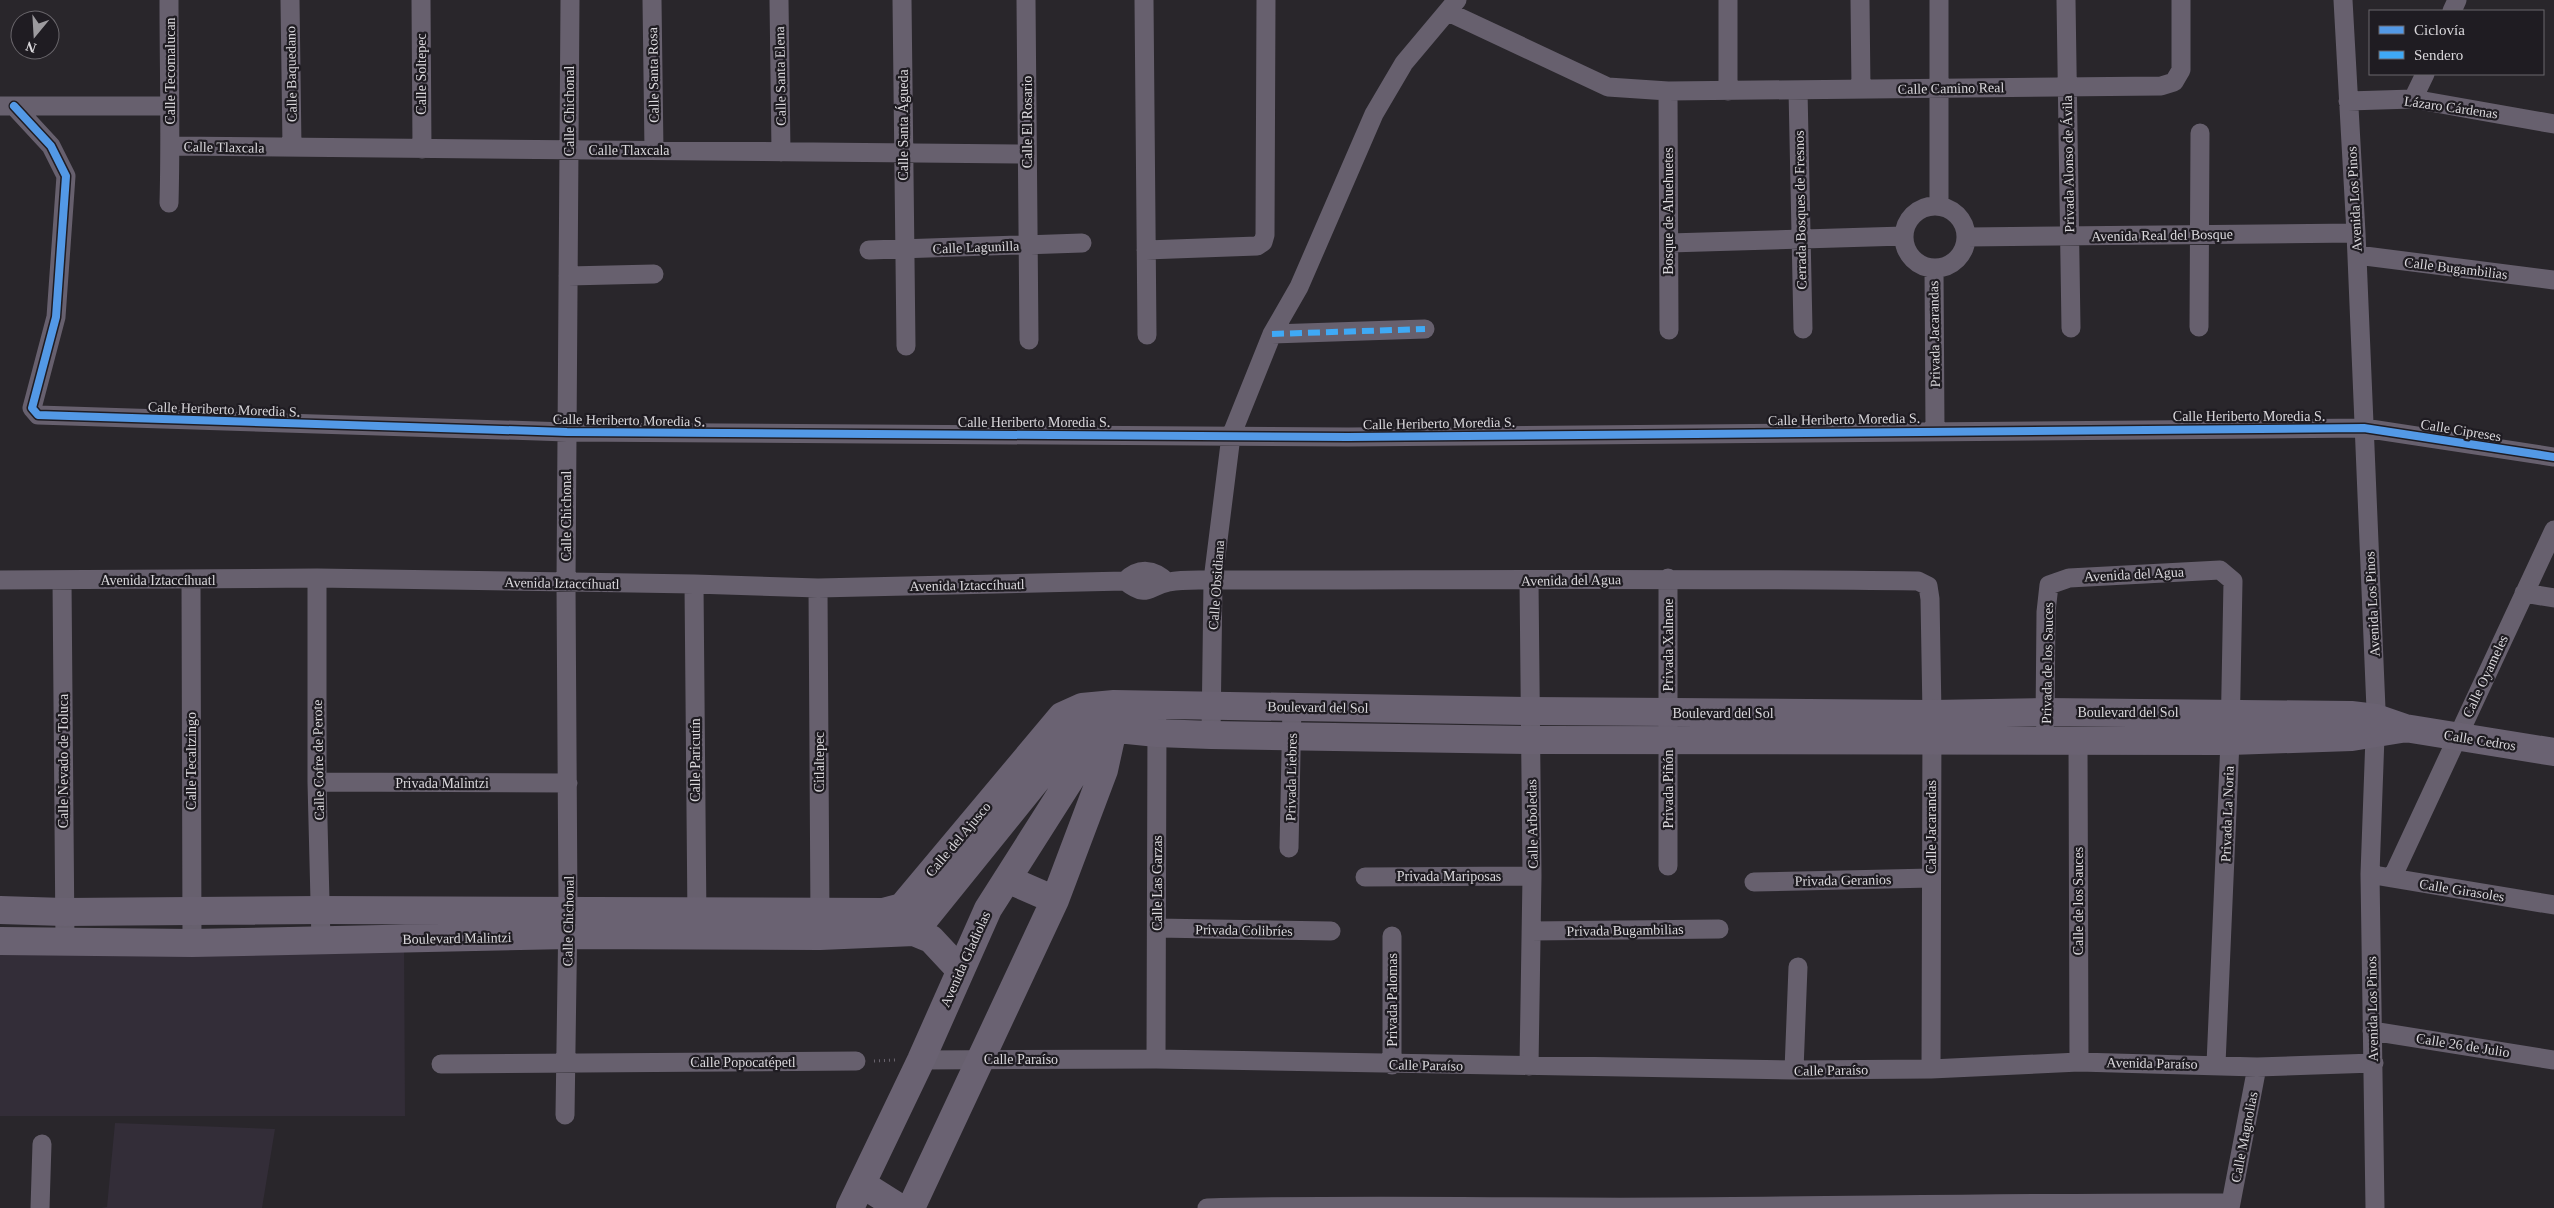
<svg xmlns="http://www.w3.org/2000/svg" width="2554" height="1208" font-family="'Times New Roman',serif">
<rect width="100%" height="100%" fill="#29262b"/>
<path fill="#332d38" d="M404 938 405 1116H0V941Z
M115 1123 275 1129 262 1208H101L107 1207Z"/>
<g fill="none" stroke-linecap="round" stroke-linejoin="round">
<path stroke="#69636e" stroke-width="3" stroke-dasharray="1 4" stroke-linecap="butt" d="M874 1061 895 1060"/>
<path stroke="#67606e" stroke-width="19" d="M290 0 292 147
M421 0 422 149
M652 0 654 151
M779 0 781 152
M902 0 906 346
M1026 0 1029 340
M1144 0 1147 335
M1860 0 1861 89
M2066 0 2071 328
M2343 0 2356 233 2376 709 2370 874 2375 1208
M2452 11 2457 0
M1448 12 1608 87 1668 91 2161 86 2174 82 2181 70V0
M1798 90 1803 329
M1668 91 1669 330
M1728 91V0
M2413 99 2425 74
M2348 101 2413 99 2554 124
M0 106H169
M14 106 51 146 66 176 56 317 32 408 38 415 567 432 1348 437 2364 428 2554 457
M171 146 1027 154
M169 203C171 135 169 68 169 0
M1939 206V0
M1904 237a31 31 0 1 1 62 0a31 31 0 1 1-62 0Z
M1967 237 2356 233
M1669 243 1904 236
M869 250 1082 243
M1146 250 1257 246 1263 242 1265 235 1266 0
M2357 255 2554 280
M1934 268 1935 430
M568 276 654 274
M2199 327 2200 133
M1272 334 1425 329
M317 578V782L321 941
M0 580 317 578 694 584 818 588 1125 581C1148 599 1147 586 1169 582 1183 579 1199 580 1213 580 1448 580 1683 578 1918 581L1928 586 1930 599 1932 714 1931 1069
M62 580 65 942
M191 580 192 943
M1125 581C1139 567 1154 569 1167 582
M1529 581 1532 876 1529 1066
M694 584 697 922
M818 588 820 922
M2524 593 2554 598
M2045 723 2046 612 2049 585 2069 578 2220 570 2233 581 2230 741 2216 1064
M1211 735 1213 580 1231 436 1272 334 1299 287 1374 114 1404 63 1457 0
M2078 741 2079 1062
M317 782 568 783
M1289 848 1292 706
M1668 866V578
M2380 876 2554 905
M1365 877 1532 876
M2392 878 2554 530
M1754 882 1931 878
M1157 928 1331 931
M1531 931 1719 929
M2372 1031 2554 1060
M1156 1059 1157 721
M921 1060 1156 1059 1794 1070 1931 1069 2079 1062 2257 1067 2374 1063
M441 1064 856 1061
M1392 1065V936
M1794 1070 1798 967
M565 1115 568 910 566 584 570 0
M40 1208 42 1144
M1207 1208C1361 1204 1515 1208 1670 1207 1857 1206 2044 1202 2231 1203
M2230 1208 2257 1067"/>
<path stroke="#6a6272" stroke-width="28" d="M1007 879 1055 900
M0 910 64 912 320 910 883 912 902 907 1062 716 1082 707 1114 704 1531 711 1932 714 2045 712 2351 715 2376 718 2405 728 2554 752
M914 932 1073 735 1088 726 1157 733 1211 735 1530 740 2230 741 2352 737 2401 729
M0 941 192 943 568 935 820 936 914 932 931 939 959 969
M862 1184 900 1208
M850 1208 921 1060 988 909 1082 761 1113 730 1125 723
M911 1208 1055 900 1104 770 1113 729"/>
<path stroke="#3fa9f5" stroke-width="6" stroke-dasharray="12 6" stroke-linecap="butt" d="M1272 334 1425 329"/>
<defs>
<path id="cycleway" d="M14 106 51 146 66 176 56 317 32 408 38 415 567 432 1348 437 2364 428 2554 457"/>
</defs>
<use href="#cycleway" stroke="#1f1c22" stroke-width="11"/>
<use href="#cycleway" stroke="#5399e6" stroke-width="8"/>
</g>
<g text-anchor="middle" stroke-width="4.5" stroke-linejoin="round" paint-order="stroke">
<g font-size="14" fill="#dad8dc" stroke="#1f1c22">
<text transform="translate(170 71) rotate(-90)" y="5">Calle Tecomalucan</text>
<text transform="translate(291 74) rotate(-91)" y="5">Calle Baquedano</text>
<text transform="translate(421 74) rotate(-90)" y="5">Calle Soltepec</text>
<text transform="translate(653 75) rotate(-91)" y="5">Calle Santa Rosa</text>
<text transform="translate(780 76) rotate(-91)" y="5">Calle Santa Elena</text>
<text transform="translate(1951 88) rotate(-1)" y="5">Calle Camino Real</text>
<text transform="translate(2451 107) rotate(8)" y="5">Lázaro Cárdenas</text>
<text transform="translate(569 111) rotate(-90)" y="5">Calle Chichonal</text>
<text transform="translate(1027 122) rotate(-90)" y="5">Calle El Rosario</text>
<text transform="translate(903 125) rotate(-90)" y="5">Calle Santa Águeda</text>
<text transform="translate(224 147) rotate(1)" y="5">Calle Tlaxcala</text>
<text x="629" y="155">Calle Tlaxcala</text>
<text transform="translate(2068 164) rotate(-91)" y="5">Privada Alonso de Ávila</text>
<text transform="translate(2354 199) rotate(-93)" y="5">Avenida Los Pinos</text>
<text transform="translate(1800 210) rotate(-91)" y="5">Cerrada Bosques de Fresnos</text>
<text transform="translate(1668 211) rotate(-90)" y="5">Bosque de Ahuehuetes</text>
<text transform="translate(2162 235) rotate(-1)" y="5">Avenida Real del Bosque</text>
<text transform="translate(976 247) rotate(-2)" y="5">Calle Lagunilla</text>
<text transform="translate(2456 268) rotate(7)" y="5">Calle Bugambilias</text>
<text transform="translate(1934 334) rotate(-91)" y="5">Privada Jacarandas</text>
<text transform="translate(224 409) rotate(2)" y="5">Calle Heriberto Moredia S.</text>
<text x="2249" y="421">Calle Heriberto Moredia S.</text>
<text transform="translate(1844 419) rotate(-1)" y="5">Calle Heriberto Moredia S.</text>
<text transform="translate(629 420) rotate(1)" y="5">Calle Heriberto Moredia S.</text>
<text x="1034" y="427">Calle Heriberto Moredia S.</text>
<text transform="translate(1439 423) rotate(-1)" y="5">Calle Heriberto Moredia S.</text>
<text transform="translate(2461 430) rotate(9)" y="5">Calle Cipreses</text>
<text transform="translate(566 516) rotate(-90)" y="5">Calle Chichonal</text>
<text transform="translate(2134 574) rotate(-3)" y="5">Avenida del Agua</text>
<text x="158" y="585">Avenida Iztaccíhuatl</text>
<text transform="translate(1571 580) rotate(-1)" y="5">Avenida del Agua</text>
<text transform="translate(562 583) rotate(1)" y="5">Avenida Iztaccíhuatl</text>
<text transform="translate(967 585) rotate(-1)" y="5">Avenida Iztaccíhuatl</text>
<text transform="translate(1216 585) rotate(-86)" y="5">Calle Obsidiana</text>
<text transform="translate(2372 604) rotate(-93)" y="5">Avenida Los Pinos</text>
<text transform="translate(1668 645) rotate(-90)" y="5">Privada Xalnene</text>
<text transform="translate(2047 663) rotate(-89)" y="5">Privada de los Sauces</text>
<text transform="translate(2485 676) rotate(-65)" y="5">Calle Oyameles</text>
<text transform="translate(1318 707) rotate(1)" y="5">Boulevard del Sol</text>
<text x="2128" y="717">Boulevard del Sol</text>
<text x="1723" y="718">Boulevard del Sol</text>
<text transform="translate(2480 740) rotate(9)" y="5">Calle Cedros</text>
<text transform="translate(318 760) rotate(-91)" y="5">Calle Cofre de Perote</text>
<text transform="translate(695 760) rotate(-90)" y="5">Calle Paricutín</text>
<text transform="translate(63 761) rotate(-90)" y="5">Calle Nevado de Toluca</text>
<text transform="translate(191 761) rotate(-90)" y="5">Calle Tecaltzingo</text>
<text transform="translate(819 762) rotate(-90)" y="5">Citlaltepec</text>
<text transform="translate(1291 777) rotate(-89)" y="5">Privada Liebres</text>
<text x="442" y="788">Privada Malintzi</text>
<text transform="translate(1668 789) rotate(-90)" y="5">Privada Piñón</text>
<text transform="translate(2227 814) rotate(-88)" y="5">Privada La Noria</text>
<text transform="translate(1532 824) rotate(-91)" y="5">Calle Arboledas</text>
<text transform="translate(1931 827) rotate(-90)" y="5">Calle Jacarandas</text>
<text transform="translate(958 839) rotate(-50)" y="5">Calle del Ajusco</text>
<text x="1449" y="881">Privada Mariposas</text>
<text transform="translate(1843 880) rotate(-1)" y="5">Privada Geranios</text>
<text transform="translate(1157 883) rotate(-90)" y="5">Calle Las Garzas</text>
<text transform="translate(2462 890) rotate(9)" y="5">Calle Girasoles</text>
<text transform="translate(2078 901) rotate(-90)" y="5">Calle de los Sauces</text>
<text transform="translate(568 921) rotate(-89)" y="5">Calle Chichonal</text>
<text transform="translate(1244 930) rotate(1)" y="5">Privada Colibríes</text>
<text transform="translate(1625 930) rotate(-1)" y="5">Privada Bugambilias</text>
<text transform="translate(457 938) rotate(-1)" y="5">Boulevard Malintzi</text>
<text transform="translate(965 959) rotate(-66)" y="5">Avenida Gladiolas</text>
<text transform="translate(1392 1000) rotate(-90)" y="5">Privada Palomas</text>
<text transform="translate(2372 1009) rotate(-91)" y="5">Avenida Los Pinos</text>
<text transform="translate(2463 1045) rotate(9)" y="5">Calle 26 de Julio</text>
<text x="1021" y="1064">Calle Paraíso</text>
<text x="743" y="1067">Calle Popocatépetl</text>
<text transform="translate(2152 1063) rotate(1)" y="5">Avenida Paraíso</text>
<text transform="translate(1426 1065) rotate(1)" y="5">Calle Paraíso</text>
<text transform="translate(1831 1070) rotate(-1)" y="5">Calle Paraíso</text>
<text transform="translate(2244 1137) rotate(-79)" y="5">Calle Magnolias</text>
</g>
</g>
<rect x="2369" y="10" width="175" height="65" fill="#1f1c22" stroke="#6a676c"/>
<rect x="2379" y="26" width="25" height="8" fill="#5399e6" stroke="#6a676c"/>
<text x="2414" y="35" font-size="15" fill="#dad8dc">Ciclovía</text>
<rect x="2379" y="51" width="25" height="8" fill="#3fa9f5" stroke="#6a676c"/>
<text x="2414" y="60" font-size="15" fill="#dad8dc">Sendero</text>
<g transform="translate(35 35) rotate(198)"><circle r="24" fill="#1f1c22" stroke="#6a676c"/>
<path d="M0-4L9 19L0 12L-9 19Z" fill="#9c9a9e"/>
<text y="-8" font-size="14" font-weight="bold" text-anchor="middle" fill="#dad8dc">N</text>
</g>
</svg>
